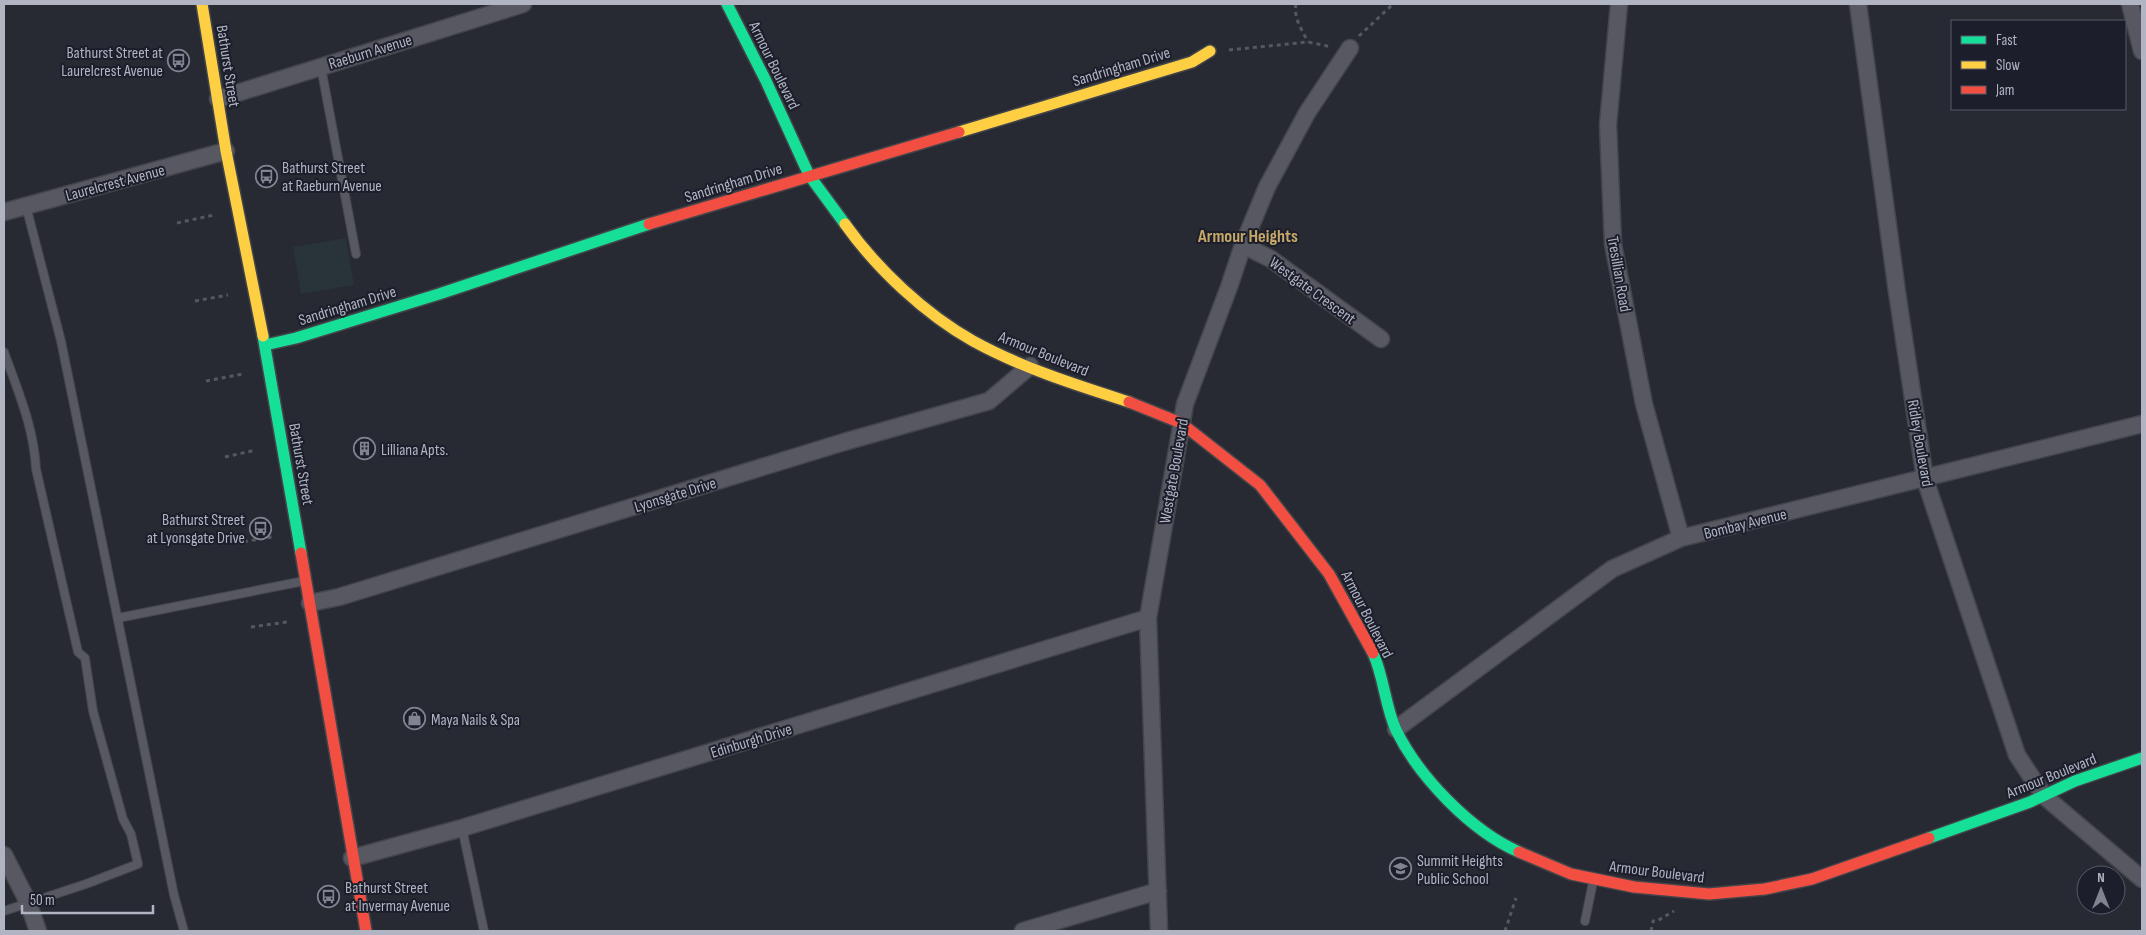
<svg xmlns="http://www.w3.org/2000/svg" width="2146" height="935" font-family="'Sofia Sans Condensed',sans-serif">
<rect width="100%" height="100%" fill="#272a32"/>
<path fill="#29343a" d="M346 238 354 285 301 294 293 247Z"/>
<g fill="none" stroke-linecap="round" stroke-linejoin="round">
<defs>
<path id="lane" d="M321 67 356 254
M26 206 61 341 174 895 184 931
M4 352C18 391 34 428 36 469L78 652 85 658 93 711 123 819 131 834 138 864 86 884 4 911
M118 618 304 581
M462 828 484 931
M1585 921 1593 882"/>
<path id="street" d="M1619 4 1608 125 1613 244 1644 404 1681 538
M1858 4 1897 292 1925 479 2017 755 2044 796 2142 879
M2130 4 2142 51
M218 99 523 4
M4 212 226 151
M1243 245 1271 259 1381 339
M310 603 339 597 844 442 989 401 1030 366
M1396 729 1612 569 1681 538 2142 424
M4 855 28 902 38 931
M352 858 462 828 1148 618
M1023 931 1158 891
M1159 931 1148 618 1185 404 1229 287 1243 245 1267 187 1307 113 1350 48"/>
<path id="fast" d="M727 4 766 81 809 175 845 224
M263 336 301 553
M265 345 296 338 439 294 649 224
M1373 653C1384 677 1385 706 1396 730 1419 777 1471 831 1519 852
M1929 838 2030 802 2075 781 2142 758"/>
<path id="slow" d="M202 4 226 151 263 336
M959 132 1192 62 1210 51
M845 224C877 269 925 314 973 341 1022 368 1076 385 1129 402"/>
<path id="jam" d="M649 224 959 132
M1129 402 1181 423 1260 485 1329 574 1373 653
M301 553 366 931
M1519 852 1571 874 1634 887 1709 894 1765 889 1812 879 1929 838"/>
</defs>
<use href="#lane" stroke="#43454b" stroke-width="10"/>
<use href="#street" stroke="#43454b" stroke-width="19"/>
<use href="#fast" stroke="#43454b" stroke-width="14"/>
<use href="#slow" stroke="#43454b" stroke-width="14"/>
<use href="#jam" stroke="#43454b" stroke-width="14"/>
<path stroke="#56585e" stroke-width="3" stroke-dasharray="4 4" stroke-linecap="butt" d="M1296 4C1293 17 1302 30 1308 42
M1359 36 1393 4
M1229 50 1308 42 1332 47
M177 223 214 215
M195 301 228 295
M206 381 243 374
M225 457 256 450
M236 543 272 537
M251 627 287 622
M1505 931 1516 898
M1651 931 1653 921H1657L1674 911"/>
<use href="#lane" stroke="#575861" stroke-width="8"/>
<use href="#street" stroke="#575861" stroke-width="16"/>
<use href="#fast" stroke="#16e098" stroke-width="11"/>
<use href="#slow" stroke="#ffcf43" stroke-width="11"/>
<use href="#jam" stroke="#f24e42" stroke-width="11"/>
</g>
<defs>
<symbol id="bus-ring" viewBox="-11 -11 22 22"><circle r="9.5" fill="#1c1e2b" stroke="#818490" stroke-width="1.5"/><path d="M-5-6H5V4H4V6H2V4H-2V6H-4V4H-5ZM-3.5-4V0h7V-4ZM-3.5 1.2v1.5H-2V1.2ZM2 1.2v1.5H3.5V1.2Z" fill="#818490"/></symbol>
<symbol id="building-ring" viewBox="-11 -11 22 22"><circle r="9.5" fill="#1c1e2b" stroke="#818490" stroke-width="1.5"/><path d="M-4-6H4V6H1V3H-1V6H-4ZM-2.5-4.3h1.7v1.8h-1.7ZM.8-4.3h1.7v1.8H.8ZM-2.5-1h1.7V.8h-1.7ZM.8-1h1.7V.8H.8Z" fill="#818490"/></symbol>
<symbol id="shop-ring" viewBox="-11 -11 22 22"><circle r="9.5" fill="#1c1e2b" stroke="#818490" stroke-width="1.5"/><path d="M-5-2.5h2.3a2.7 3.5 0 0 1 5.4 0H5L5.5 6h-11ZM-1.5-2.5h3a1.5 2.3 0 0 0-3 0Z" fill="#818490"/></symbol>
<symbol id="school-ring" viewBox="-11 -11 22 22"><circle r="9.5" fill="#1c1e2b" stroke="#818490" stroke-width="1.5"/><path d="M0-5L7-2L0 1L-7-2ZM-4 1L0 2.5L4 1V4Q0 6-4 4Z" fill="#818490"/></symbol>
</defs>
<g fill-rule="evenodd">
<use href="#bus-ring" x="166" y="48" width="25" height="25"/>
<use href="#bus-ring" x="254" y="164" width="25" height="25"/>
<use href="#building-ring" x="352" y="436" width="25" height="25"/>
<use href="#bus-ring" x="248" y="516" width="25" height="25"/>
<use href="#shop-ring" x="402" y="706" width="25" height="25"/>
<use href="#school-ring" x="1388" y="856" width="25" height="25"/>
<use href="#bus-ring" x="316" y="884" width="25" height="25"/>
</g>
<g text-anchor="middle" stroke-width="4" stroke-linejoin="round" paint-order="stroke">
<g font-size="16" fill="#b1b4c3" stroke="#1c1e2b">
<text transform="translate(370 51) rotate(-17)" y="6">Raeburn Avenue</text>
<text transform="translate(775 65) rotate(64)" y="6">Armour Boulevard</text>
<text transform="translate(229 66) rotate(81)" y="6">Bathurst Street</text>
<text transform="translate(1121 66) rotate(-17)" y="6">Sandringham Drive</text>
<text transform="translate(115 182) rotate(-15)" y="6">Laurelcrest Avenue</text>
<text transform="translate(733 182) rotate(-17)" y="6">Sandringham Drive</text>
<text transform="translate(1620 274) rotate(80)" y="6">Tresillian Road</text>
<text transform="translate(1313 290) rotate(36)" y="6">Westgate Crescent</text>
<text transform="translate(347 305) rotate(-17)" y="6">Sandringham Drive</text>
<text transform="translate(1044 353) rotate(22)" y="6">Armour Boulevard</text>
<text transform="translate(1921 443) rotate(80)" y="6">Ridley Boulevard</text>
<text transform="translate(302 464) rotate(80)" y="6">Bathurst Street</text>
<text transform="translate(1173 471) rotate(-80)" y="6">Westgate Boulevard</text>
<text transform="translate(675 494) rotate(-17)" y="6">Lyonsgate Drive</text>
<text transform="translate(1745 523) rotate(-14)" y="6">Bombay Avenue</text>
<text transform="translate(1368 614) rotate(63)" y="6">Armour Boulevard</text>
<text transform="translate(751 740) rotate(-17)" y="6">Edinburgh Drive</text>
<text transform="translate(2051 775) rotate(-22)" y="6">Armour Boulevard</text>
<text transform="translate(1657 871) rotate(7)" y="6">Armour Boulevard</text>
</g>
<g font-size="16" fill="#b1b4c3" stroke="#1c1e2b" text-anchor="start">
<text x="163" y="58" text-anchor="end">Bathurst Street at<tspan x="163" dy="18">Laurelcrest Avenue</tspan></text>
<text x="282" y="173">Bathurst Street<tspan x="282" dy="18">at Raeburn Avenue</tspan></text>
<text x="381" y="455">Lilliana Apts.</text>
<text x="245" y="525" text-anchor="end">Bathurst Street<tspan x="245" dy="18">at Lyonsgate Drive</tspan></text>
<text x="431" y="725">Maya Nails &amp; Spa</text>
<text x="1417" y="866">Summit Heights<tspan x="1417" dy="18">Public School</tspan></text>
<text x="345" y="893">Bathurst Street<tspan x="345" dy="18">at Invermay Avenue</tspan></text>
</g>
<g font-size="18" font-weight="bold" fill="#c6a969" stroke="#1c1e2b">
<text x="1248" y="242">Armour Heights</text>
</g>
</g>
<rect width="2146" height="935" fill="none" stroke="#b1b4c3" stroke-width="10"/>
<rect x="1951" y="20" width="175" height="90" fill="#1c1e2b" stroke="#585a68"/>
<rect x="1961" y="36" width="25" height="8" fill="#16e098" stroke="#585a68"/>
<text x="1996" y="45" font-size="15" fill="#b1b4c3">Fast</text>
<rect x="1961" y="61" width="25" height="8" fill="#ffcf43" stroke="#585a68"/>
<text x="1996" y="70" font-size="15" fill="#b1b4c3">Slow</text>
<rect x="1961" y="86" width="25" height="8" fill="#f24e42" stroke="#585a68"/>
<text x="1996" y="95" font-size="15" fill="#b1b4c3">Jam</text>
<g transform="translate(2101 890)"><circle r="24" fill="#1c1e2b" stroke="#585a68"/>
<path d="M0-4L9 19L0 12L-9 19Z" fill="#818490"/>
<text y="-8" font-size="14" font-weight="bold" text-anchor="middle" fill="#b1b4c3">N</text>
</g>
<path d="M22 905v8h131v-8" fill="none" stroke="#b1b4c3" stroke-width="2.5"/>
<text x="30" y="905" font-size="15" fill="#b1b4c3" stroke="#1c1e2b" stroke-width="4" paint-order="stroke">50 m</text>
</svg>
